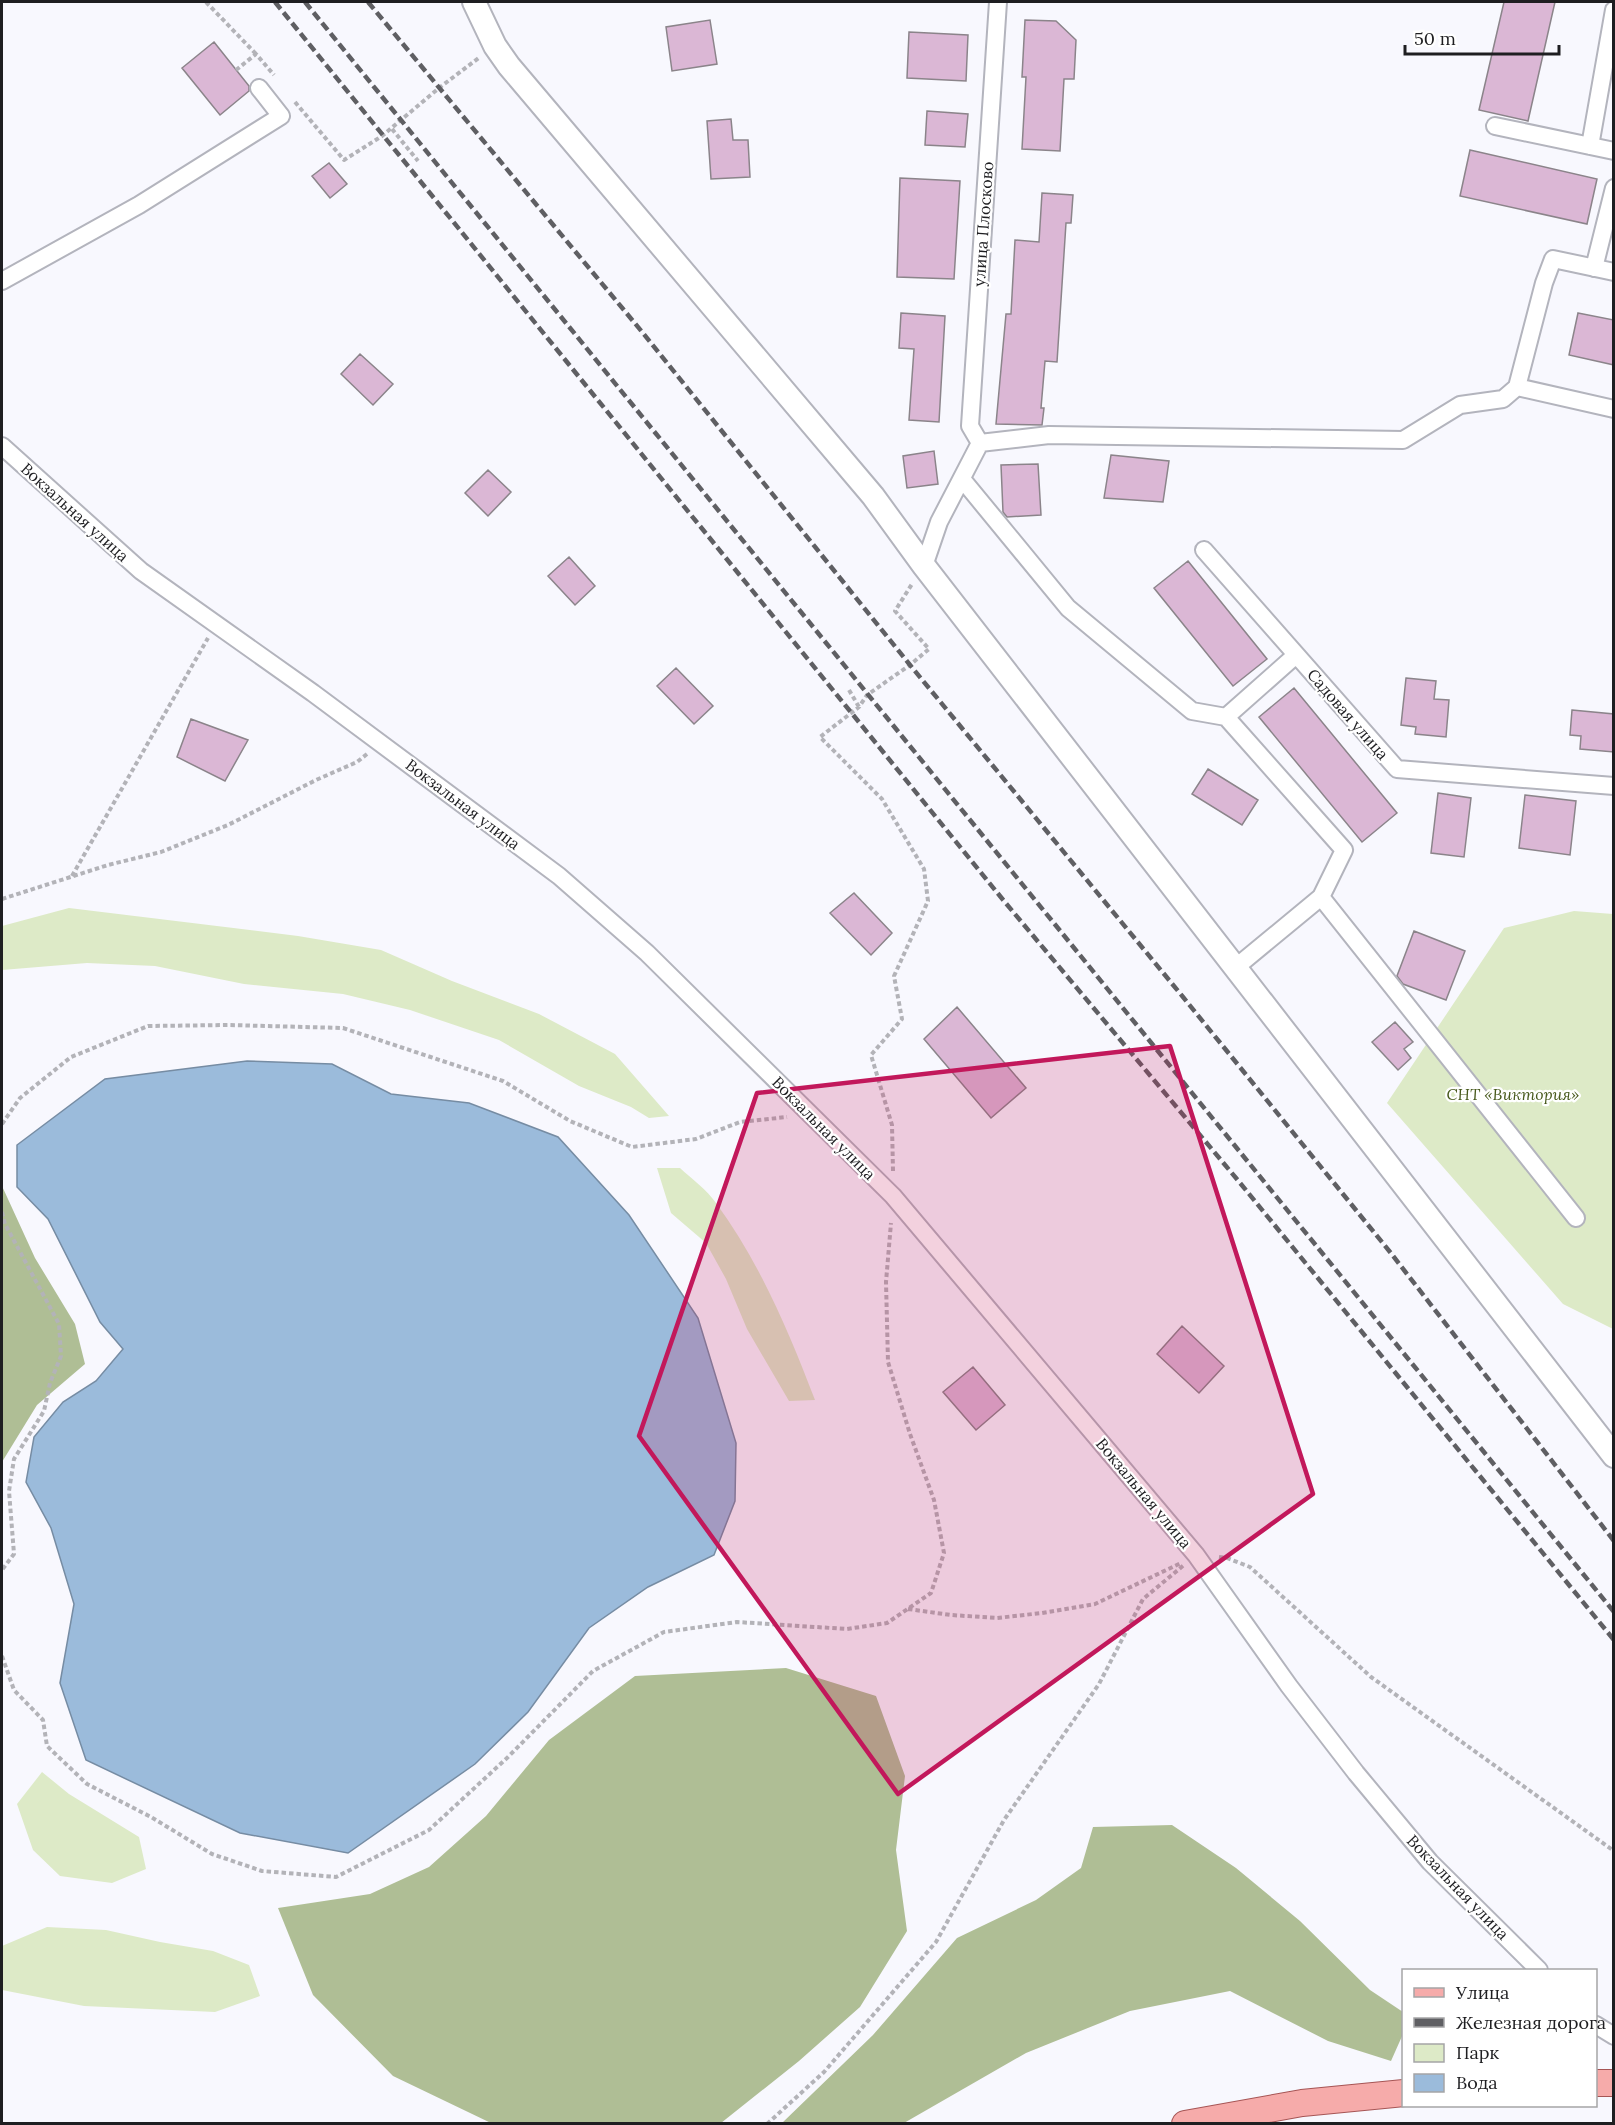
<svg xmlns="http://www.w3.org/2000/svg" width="1615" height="2125" font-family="Lora,serif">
<rect width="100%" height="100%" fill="#f8f8fe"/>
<path fill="#ddeac7" d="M69 908 298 936 381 950 452 981 539 1014 615 1054 669 1116 649 1118 631 1107 579 1086 499 1040 410 1010 343 994 244 984 155 966 87 963 2 970V926Z
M1574 911 1613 914V1329L1563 1304 1387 1103 1504 928Z
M657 1168H680C692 1179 707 1190 716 1203 760 1263 789 1332 815 1400L789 1401 747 1329 726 1279 706 1243 671 1213Z
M42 1772 69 1794 139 1837 146 1869 112 1883 60 1876 33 1850 17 1804Z
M47 1927 106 1930 160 1942 213 1951 249 1965 260 1996 215 2012 84 2006 2 1990V1946Z"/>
<path fill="#afbe95" d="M2 1186 35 1258 75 1324 85 1364 37 1405 2 1462Z
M786 1668 876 1696 905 1776 896 1850 907 1931 860 2007 799 2061 721 2123 493 2124 393 2076 313 1995 278 1908 370 1894 429 1867 486 1816 549 1740 635 1676Z
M1172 1825 1236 1868 1300 1921 1370 1990 1403 2012V2034L1391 2061 1328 2041 1230 1991 1130 2011 1026 2053 904 2123H782L873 2035 957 1938 1036 1900 1081 1868 1093 1827Z"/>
<path fill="#9bbbdb" stroke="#768ca3" stroke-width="1.5" d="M247 1061 332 1064 391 1094 469 1103 558 1137 629 1215 698 1318 736 1443 735 1501 714 1555 648 1587 589 1628 528 1712 475 1764 348 1853 240 1833 86 1760 60 1683 74 1604 51 1528 26 1482 34 1437 63 1402 96 1381 123 1349 100 1322 48 1219 17 1187V1145L105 1079Z"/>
<path fill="#dbb7d5" stroke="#8b848a" stroke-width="1.5" d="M1504 2H1555L1528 121 1479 110Z
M710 20 717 64 672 71 666 27Z
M1025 20 1056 21 1076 40 1074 79H1064L1060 151 1022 149 1026 77H1022Z
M909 32 968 35 966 81 907 78Z
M214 42 249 86V91L220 115 182 68Z
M927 111 968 114 965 147 925 145Z
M731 119 733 140H748L750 177 711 179 707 121Z
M1470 150 1597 179 1587 224 1460 196Z
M329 163 347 184 330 198 312 176Z
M900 178 960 181 954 279 897 277Z
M1042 193 1073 195 1071 223H1066L1057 362 1045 361 1041 408H1044L1042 425 996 424 1006 314H1011L1015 240 1039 242Z
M901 313 945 316 939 422 909 420 914 349 899 348Z
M1578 313 1614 320V365L1569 355Z
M360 354 393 384 373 405 341 374Z
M934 451 938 484 907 488 903 456Z
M1111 455 1169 461 1163 502 1104 498Z
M1038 464 1041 515 1007 517 1003 512 1001 465Z
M488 470 511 492 488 516 465 493Z
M569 557 595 586 575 605 548 576Z
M1188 561 1267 659 1233 686 1154 588Z
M676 668 713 706 694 724 657 686Z
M1406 678 1436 681 1434 699 1449 700 1446 737 1415 734 1416 727 1401 725Z
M1294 688 1397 813 1362 842 1259 717Z
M1572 710 1614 714V752L1580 749 1581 736 1570 735Z
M191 719 248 740 225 781 177 757Z
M1208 769 1258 800 1242 825 1192 794Z
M1438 793 1471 798 1464 857 1431 853Z
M1525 795 1576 801 1570 855 1519 848Z
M854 893 892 933 871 955 830 913Z
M1414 931 1465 951 1446 1000 1403 984 1397 976Z
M957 1007 1026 1088 991 1118 924 1039Z
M1395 1022 1413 1042 1404 1049 1411 1058 1398 1070 1372 1042Z
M1182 1326 1224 1366 1199 1393 1157 1354Z
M973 1367 1005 1405 976 1430 943 1392Z"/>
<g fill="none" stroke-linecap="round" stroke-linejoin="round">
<defs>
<path id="street" d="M1495 126 1614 151
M1590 146 1614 10
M1594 268 1614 188
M2 281 139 205 281 116 259 88
M1517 387 1614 409
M980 443 970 426 998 2
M2 446 141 571 313 693 559 876 647 953 893 1196 1196 1555 1289 1686 1356 1773 1430 1862 1539 1970
M962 479 1068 608 1192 711 1226 717 1296 655
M1204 550 1397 769 1614 786
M924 566 939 522 980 443 1049 435 1403 440 1460 405 1503 399 1517 387 1544 283 1553 259 1614 272
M1226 717 1344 850 1321 897 1235 968
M1321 897 1576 1218
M1596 2025 1614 2036"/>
<path id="secondary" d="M474 2 495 46 509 66 873 496 924 566 1614 1456"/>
<path id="primary" d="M1596 2083H1614
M1185 2124 1302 2103 1404 2093"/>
</defs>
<use href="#street" stroke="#b3b4bd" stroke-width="20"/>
<use href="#secondary" stroke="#b3b4bd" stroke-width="26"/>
<use href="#primary" stroke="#a65555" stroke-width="28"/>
<path stroke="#b3b3b8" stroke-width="4" stroke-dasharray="4.5 3" stroke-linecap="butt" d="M206 2 256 54
M236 70 256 54 274 75
M295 102 344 160 382 136 439 88 480 57
M392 129 418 161
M849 690 859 707
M72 876 208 638
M2 899 108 865 161 852 228 825 316 780 357 762 367 754
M2 1124 20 1098 71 1057 148 1026 229 1025 343 1028 503 1081 570 1121 632 1147 696 1139 740 1122 787 1117
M893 1171 892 1125 871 1055 902 1019 894 976 928 901 924 869 882 799 820 737 859 707 867 695 910 665 929 649 895 611 912 584
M2 1212 5 1224 59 1324 61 1356 50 1383 44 1411 14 1459 9 1491 14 1554 2 1570
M1219 1557 1227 1558 1250 1567 1371 1677 1614 1851
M908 1609 951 1615 997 1618 1042 1613 1095 1604 1181 1563
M2 1656 14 1690 43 1720 47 1746 87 1784 151 1817 212 1854 262 1871 336 1877 429 1830 508 1757 593 1671 664 1632 737 1622 847 1629 887 1623 931 1593 944 1553 934 1500 910 1434 888 1362 886 1282 891 1223
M767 2124 824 2072 936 1942 1004 1820 1099 1684 1143 1599 1184 1565"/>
<use href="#street" stroke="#fff" stroke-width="16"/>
<use href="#secondary" stroke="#fff" stroke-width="22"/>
<use href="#primary" stroke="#f6abaa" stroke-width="26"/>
<path stroke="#5f5f63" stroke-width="4.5" stroke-dasharray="9 4.5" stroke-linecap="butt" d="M275 2 1004 901 1236 1178 1614 1640
M305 2 1614 1612
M368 2 643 333 910 665 1183 997 1390 1252 1614 1541"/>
</g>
<path fill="#c2185b" fill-opacity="0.2" stroke="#c2185b" stroke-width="4.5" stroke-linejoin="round" d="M1170 1046 1313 1494 898 1794 639 1436 757 1093Z"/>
<g text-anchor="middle" stroke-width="4.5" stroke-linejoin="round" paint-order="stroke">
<g font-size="16" fill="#1e1e21" stroke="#fff">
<text transform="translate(983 224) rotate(-86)" y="6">улица Плосково</text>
<text transform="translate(75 512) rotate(42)" y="6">Вокзальная улица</text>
<text transform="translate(1348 714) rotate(49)" y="6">Садовая улица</text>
<text transform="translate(463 804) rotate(37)" y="6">Вокзальная улица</text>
<text transform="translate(824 1128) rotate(45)" y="6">Вокзальная улица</text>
<text transform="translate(1144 1493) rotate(50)" y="6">Вокзальная улица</text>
<text transform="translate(1458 1887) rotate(46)" y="6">Вокзальная улица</text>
</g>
<g font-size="16" font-style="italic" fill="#47591c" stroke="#fff">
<text x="1513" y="1100">СНТ «Виктория»</text>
</g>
</g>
<rect width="1615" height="2125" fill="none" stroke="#1e1e21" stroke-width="6"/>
<rect x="1402" y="1969" width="195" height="138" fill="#ffffff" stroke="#a5a5a6" stroke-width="1.5"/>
<rect x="1414" y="1988" width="30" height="9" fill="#f6abaa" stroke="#a5a5a6" stroke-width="1.5"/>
<text x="1456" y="1999" font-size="18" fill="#1e1e21">Улица</text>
<rect x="1414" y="2018" width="30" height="9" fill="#5f5f63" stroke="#a5a5a6" stroke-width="1.5"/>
<text x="1456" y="2029" font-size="18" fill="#1e1e21">Железная дорога</text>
<rect x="1414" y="2044" width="30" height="18" fill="#ddeac7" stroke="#a5a5a6" stroke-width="1.5"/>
<text x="1456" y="2059" font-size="18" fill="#1e1e21">Парк</text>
<rect x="1414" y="2074" width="30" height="18" fill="#9bbbdb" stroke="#a5a5a6" stroke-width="1.5"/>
<text x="1456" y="2089" font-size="18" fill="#1e1e21">Вода</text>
<path d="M1405 45v9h154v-9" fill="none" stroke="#1e1e21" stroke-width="3"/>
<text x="1414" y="45" font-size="18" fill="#1e1e21" stroke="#ffffff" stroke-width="4.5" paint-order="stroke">50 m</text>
</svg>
